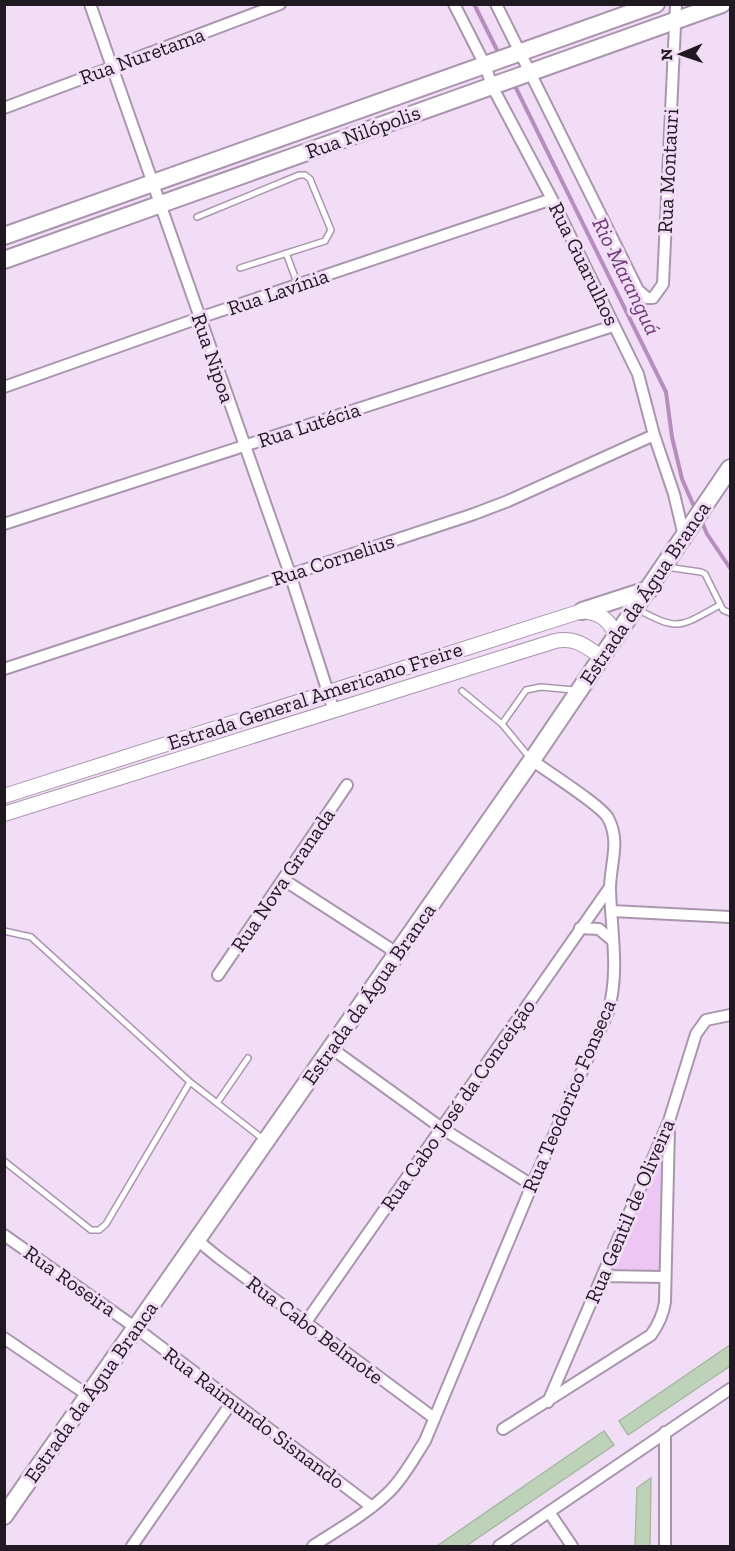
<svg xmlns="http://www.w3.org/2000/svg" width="735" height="1551" font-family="'Zilla Slab',serif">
<rect width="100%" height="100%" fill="#f2ddf6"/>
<path fill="#edc6f4" d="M669 1121 664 1277 603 1276Z"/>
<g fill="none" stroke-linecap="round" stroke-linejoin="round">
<path stroke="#b78cbf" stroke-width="4" d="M474 4 500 56
M514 84 666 392 672 437 682 479 696 511
M701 520 707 534 730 568"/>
</g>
<path fill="#bed1b9" stroke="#a7baa2" stroke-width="1.5" d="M730 1345V1366L628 1435 619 1421Z
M604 1431 614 1445 466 1546H437Z
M651 1478 650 1546H635L637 1488Z"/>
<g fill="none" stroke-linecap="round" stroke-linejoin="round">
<defs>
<path id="service" d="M197 217 299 175H305L310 179 331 230 325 241 240 268
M286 253 298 285
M666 567 701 572 705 574 723 610 730 613
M637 609C680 632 679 627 720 605
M462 691 502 724
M530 758 502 724 526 690 541 687 574 690
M4 931 31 937 190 1082 263 1139
M217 1103 248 1058
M4 1161 91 1230H99L106 1224 190 1082"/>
<path id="minor" d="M90 4 290 574 334 711
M454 4 485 65 492 86 552 199 638 374 654 435 674 494 684 536
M496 4 638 290 647 298H653L663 284 676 4
M4 108 280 4
M4 387 199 318 552 199
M4 524 613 326
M4 669 474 514 508 501 654 435
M284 880 397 953
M612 911 730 917
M580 928 599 929 613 941
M218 975 347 785
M331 1048 443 1129 532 1185
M4 1235 136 1328 372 1507
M197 1240 219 1258 434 1418
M603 1276 664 1277
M306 1322 610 887
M4 1338 89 1396
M548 1402 669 1121 696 1034 706 1020 730 1015
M503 1429 651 1335C659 1324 663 1315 665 1302L669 1127
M549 1512 572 1546
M132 1546 232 1402
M313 1546C339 1529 368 1513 390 1491 404 1477 414 1458 425 1441L532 1185 608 1012C620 972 611 930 610 889 610 864 621 842 608 818 601 805 546 771 532 760
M499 1546 730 1389
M665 1546V1432"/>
<path id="tertiary" d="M4 796 582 611C600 613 610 619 616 637
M4 814 555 641C575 637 586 646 601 657"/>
<path id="secondary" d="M4 236 656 4
M4 260 722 4
M582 611 650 589
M4 1516 532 760 730 468"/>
</defs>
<use href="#service" stroke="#a996ad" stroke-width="8"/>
<use href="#minor" stroke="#a996ad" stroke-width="14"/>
<use href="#tertiary" stroke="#a996ad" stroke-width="16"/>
<use href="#secondary" stroke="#a996ad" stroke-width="20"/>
<use href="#service" stroke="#fff" stroke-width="5"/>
<use href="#minor" stroke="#fff" stroke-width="10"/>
<use href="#tertiary" stroke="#fff" stroke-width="14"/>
<use href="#secondary" stroke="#fff" stroke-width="16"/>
</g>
<g text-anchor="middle" stroke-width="6" stroke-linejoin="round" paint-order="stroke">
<g font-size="21" fill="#201922" stroke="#f2ddf6">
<text transform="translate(142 56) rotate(-20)" y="7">Rua Nuretama</text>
<text transform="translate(363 132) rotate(-20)" y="7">Rua Nilópolis</text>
<text transform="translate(668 171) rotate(-87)" y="7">Rua Montauri</text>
<text transform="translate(584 264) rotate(64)" y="7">Rua Guarulhos</text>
<text transform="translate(278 292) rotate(-19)" y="7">Rua Lavínia</text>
<text transform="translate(213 358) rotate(71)" y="7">Rua Nipoa</text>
<text transform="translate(309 425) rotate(-18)" y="7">Rua Lutécia</text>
<text transform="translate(333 560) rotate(-18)" y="7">Rua Cornelius</text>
<text transform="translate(645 593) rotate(-56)" y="7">Estrada da Água Branca</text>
<text transform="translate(315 696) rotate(-18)" y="7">Estrada General Americano Freire</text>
<text transform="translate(283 880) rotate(-56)" y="7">Rua Nova Granada</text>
<text transform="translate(369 994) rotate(-55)" y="7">Estrada da Água Branca</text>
<text transform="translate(569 1096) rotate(-67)" y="7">Rua Teodorico Fonseca</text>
<text transform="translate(458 1105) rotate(-55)" y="7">Rua Cabo José da Conceição</text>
<text transform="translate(630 1211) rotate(-67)" y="7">Rua Gentil de Oliveira</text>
<text transform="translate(70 1281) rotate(35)" y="7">Rua Roseira</text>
<text transform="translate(315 1330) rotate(37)" y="7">Rua Cabo Belmote</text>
<text transform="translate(91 1392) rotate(-55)" y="7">Estrada da Água Branca</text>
<text transform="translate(254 1418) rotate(37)" y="7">Rua Raimundo Sisnando</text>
</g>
<g font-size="22" font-style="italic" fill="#703a79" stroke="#f2ddf6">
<text transform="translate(627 276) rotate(64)" y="8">Rio Maranguá</text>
</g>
</g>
<rect width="735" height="1551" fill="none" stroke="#201922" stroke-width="12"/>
<g transform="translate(681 54) rotate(268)" stroke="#f2ddf6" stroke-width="4.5" paint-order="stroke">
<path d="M0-4.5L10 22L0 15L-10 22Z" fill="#201922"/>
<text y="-9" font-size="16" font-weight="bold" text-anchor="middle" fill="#201922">N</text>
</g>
</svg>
